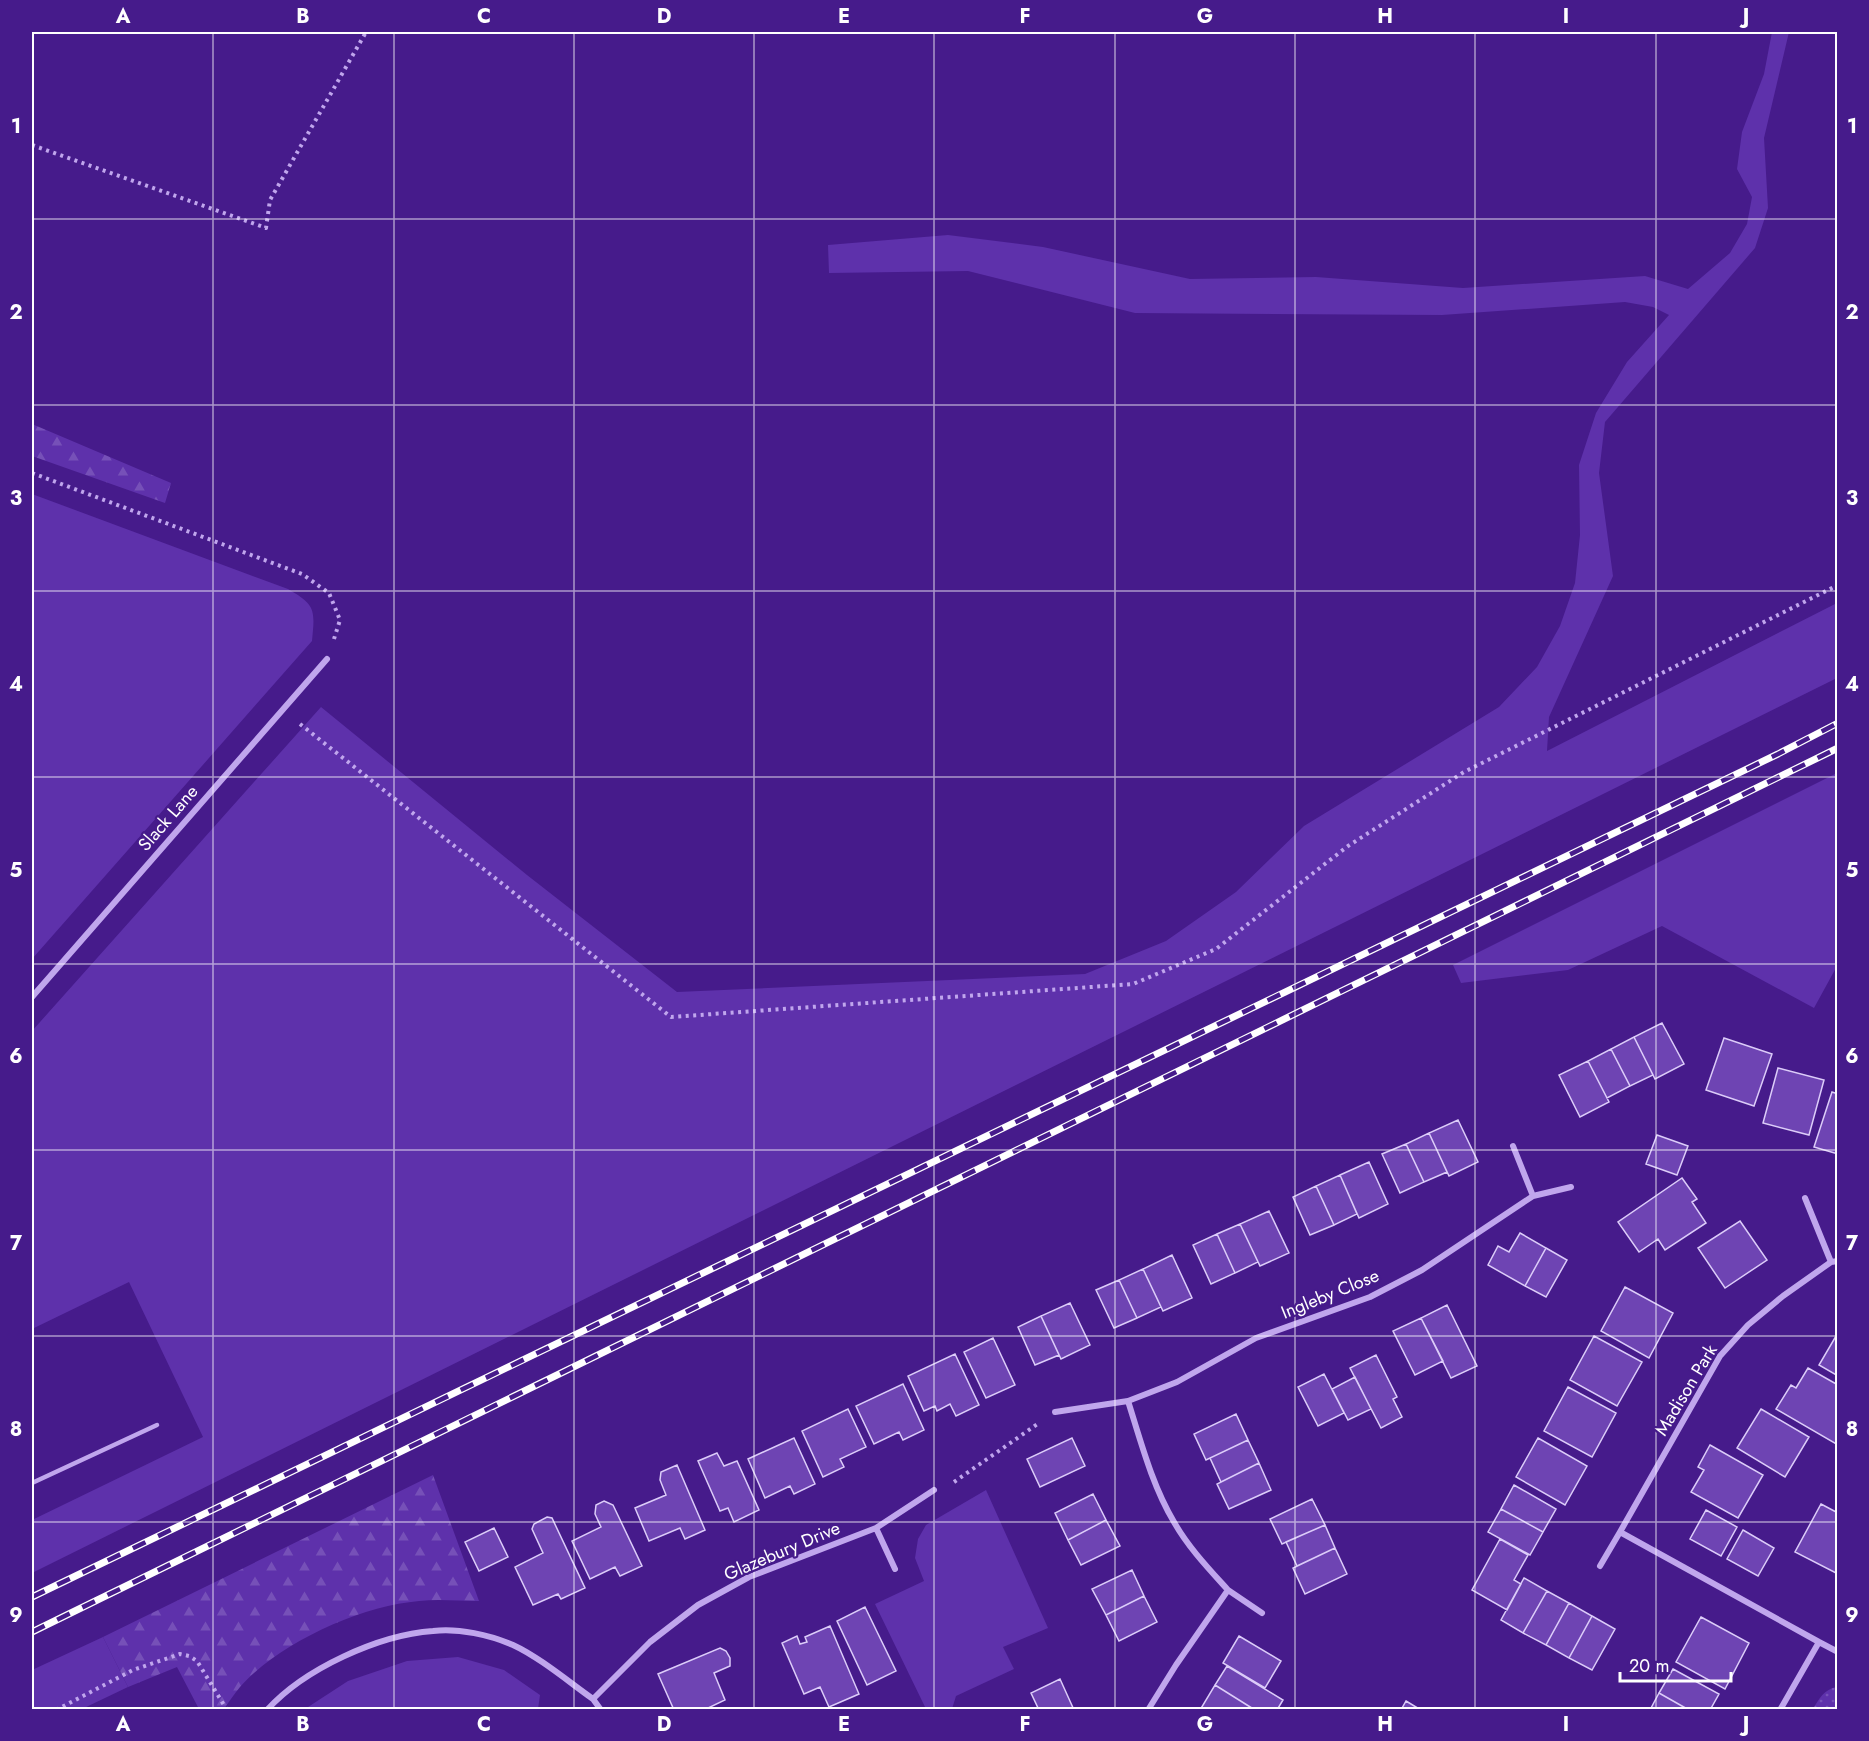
<svg xmlns="http://www.w3.org/2000/svg" width="1869" height="1741" font-family="Jost,sans-serif">
<defs>
<pattern id="forest-firs" width="22" height="20" patternUnits="userSpaceOnUse" patternTransform="scale(1.5)"><rect width="22" height="20" fill="#5e31ab"/><path d="M5 1l3.5 6h-7zM16 11l3.5 6h-7z" fill="#7650b8"/></pattern>
<pattern id="park-dots" width="8" height="8" patternUnits="userSpaceOnUse" patternTransform="scale(1.5)"><rect width="8" height="8" fill="#5e31ab"/><path d="M2 2h.1M6 6h.1" fill="none" stroke="#7650b8" stroke-width="1.8" stroke-linecap="round"/></pattern>
</defs>
<rect width="100%" height="100%" fill="#461b8b"/>
<path fill="#5e31ab" d="M1772 32H1789L1764 138 1768 208 1755 248 1605 422 1599 473 1613 576 1549 717 1547 751 1837 603V678L32 1573V1520L203 1437 129 1282 32 1329V1031L321 707 527 875 677 992 1085 974 1166 941 1236 892 1304 826 1499 707 1537 667 1560 626 1575 583 1580 535 1579 465 1596 413 1627 362 1669 315 1653 307 1625 302 1442 315 1135 313 968 271 829 273 828 245 948 235 1043 247 1190 279 1316 277 1463 288 1645 276 1688 289 1730 253 1747 224 1752 197 1737 169 1742 132 1764 74Z
M32 494 288 589C316 605 315 610 312 641L32 959Z
M1837 773V966L1814 1008 1662 926 1568 970 1461 983 1453 965Z
M986 1490 1048 1628 1003 1647 1014 1669 956 1696 952 1709H926L875 1604 924 1581 915 1558 918 1539 926 1525Z
M103 1637 128 1687 82 1709H32V1670Z
M458 1657 504 1670 540 1695 538 1709H305L348 1681 407 1661Z"/>
<path fill="url(#forest-firs)" d="M32 424 171 483 165 503 32 456Z
M433 1475 479 1601C459 1601 438 1599 419 1601 360 1606 279 1643 240 1687 234 1694 229 1702 224 1709H199L177 1667 128 1687 103 1637Z"/>
<path fill="url(#park-dots)" d="M1837 1687V1709H1813C1819 1699 1824 1689 1837 1687Z"/>
<path fill="#6e44b3" stroke="#dcccf9" stroke-width="1.5" d="M1662 1023 1684 1064 1655 1079 1634 1037Z
M1634 1037 1653 1075 1630 1086 1611 1049Z
M1724 1038 1772 1054 1754 1106 1706 1090Z
M1611 1049 1630 1086 1607 1098 1588 1061Z
M1588 1061 1609 1102 1580 1117 1559 1075Z
M1778 1068 1824 1080 1809 1135 1763 1123Z
M1832 1092 1838 1094V1154L1814 1147Z
M1458 1120 1478 1162 1449 1176 1429 1133Z
M1429 1133 1447 1172 1424 1182 1406 1144Z
M1657 1135 1688 1146 1677 1175 1646 1164Z
M1406 1144 1424 1182 1400 1193 1382 1154Z
M1369 1162 1388 1204 1359 1218 1340 1175Z
M1340 1175 1357 1214 1334 1225 1316 1186Z
M1682 1178 1697 1199 1692 1202 1706 1223 1665 1250 1658 1239 1639 1252 1618 1222Z
M1316 1186 1334 1225 1310 1235 1293 1197Z
M1269 1211 1289 1253 1260 1266 1240 1224Z
M1740 1221 1767 1260 1725 1288 1698 1248Z
M1240 1224 1258 1262 1235 1273 1217 1234Z
M1520 1233 1546 1248 1525 1286 1488 1265 1498 1246 1509 1252Z
M1217 1234 1235 1273 1211 1284 1193 1245Z
M1546 1248 1567 1260 1546 1297 1525 1286Z
M1172 1255 1192 1298 1163 1311 1143 1269Z
M1143 1269 1161 1307 1137 1318 1119 1280Z
M1119 1280 1137 1318 1114 1328 1096 1290Z
M1625 1287 1673 1313 1649 1358 1601 1331Z
M1070 1303 1090 1345 1061 1359 1041 1316Z
M1447 1305 1477 1366 1451 1378 1421 1318Z
M1041 1316 1059 1355 1035 1365 1018 1327Z
M1421 1318 1443 1361 1415 1375 1393 1331Z
M1594 1336 1642 1362 1617 1406 1570 1380Z
M1836 1336 1838 1337V1376L1819 1365Z
M993 1338 1015 1385 986 1398 964 1352Z
M955 1354 979 1405 956 1416 950 1404 937 1411 935 1406 924 1411 908 1376Z
M1376 1355 1397 1397 1393 1399 1402 1417 1381 1428 1350 1368Z
M1808 1368 1838 1385V1445L1776 1409 1791 1385 1796 1388Z
M1324 1374 1344 1413 1318 1426 1298 1387Z
M1355 1377 1371 1409 1348 1420 1332 1389Z
M903 1384 924 1430 903 1440 899 1432 874 1444 856 1406Z
M1568 1387 1616 1413 1592 1457 1544 1431Z
M848 1409 866 1447 840 1459 844 1467 823 1477 802 1431Z
M1761 1409 1809 1437 1785 1477 1737 1448Z
M1236 1414 1248 1440 1206 1460 1194 1434Z
M794 1438 815 1484 794 1494 790 1486 765 1498 748 1459Z
M1072 1438 1085 1466 1040 1487 1027 1459Z
M1538 1438 1587 1466 1565 1505 1516 1477Z
M1248 1440 1259 1463 1221 1482 1210 1458Z
M1710 1445 1763 1475 1738 1518 1691 1492 1704 1470 1698 1467Z
M717 1453 724 1466 737 1461 759 1510 734 1522 728 1508 720 1511 698 1461Z
M1259 1463 1271 1490 1229 1509 1217 1484Z
M677 1465 705 1530 685 1539 680 1528 649 1541 635 1508 666 1495 660 1480 661 1472Z
M1514 1485 1556 1509 1543 1532 1501 1509Z
M1093 1494 1106 1520 1068 1540 1055 1513Z
M1312 1499 1325 1525 1282 1544 1270 1519Z
M604 1501 613 1505 642 1566 620 1576 615 1567 590 1579 572 1541 601 1527 595 1514 596 1505Z
M1821 1504 1838 1513V1574L1795 1552Z
M1501 1509 1543 1532 1530 1555 1488 1532Z
M1706 1510 1737 1527 1721 1556 1690 1539Z
M547 1517 552 1518 585 1588 561 1599 558 1594 533 1605 515 1567 543 1553 532 1529 534 1524Z
M1106 1520 1120 1546 1081 1565 1068 1540Z
M1325 1525 1335 1548 1297 1566 1286 1542Z
M494 1528 508 1557 479 1571 465 1542Z
M1743 1530 1774 1548 1758 1576 1727 1559Z
M1500 1539 1528 1555 1514 1580 1521 1584 1507 1610 1472 1590Z
M1335 1548 1347 1574 1305 1594 1293 1568Z
M1132 1570 1144 1596 1106 1615 1092 1589Z
M1524 1578 1547 1591 1523 1633 1501 1620Z
M1547 1591 1569 1603 1546 1645 1523 1633Z
M1144 1596 1157 1622 1119 1641 1106 1615Z
M1569 1603 1592 1616 1569 1658 1546 1645Z
M865 1607 896 1671 867 1685 837 1621Z
M1592 1616 1615 1629 1592 1670 1569 1658Z
M1701 1617 1749 1643 1725 1689 1676 1662Z
M830 1626 859 1694 829 1707 820 1687 804 1694 782 1643 797 1636 800 1644 807 1642 805 1637Z
M1239 1636 1281 1661 1265 1688 1223 1663Z
M720 1648 726 1651 730 1658V1666L714 1673 725 1700 704 1710H674L658 1674Z
M1227 1666 1283 1700 1277 1710H1255L1215 1685Z
M1673 1669 1719 1694 1710 1710H1689L1659 1693Z
M1060 1679 1074 1710H1039L1031 1693Z
M1215 1685 1255 1710H1200Z
M1659 1693 1689 1710H1650Z
M1406 1701 1421 1710H1401Z"/>
<g fill="none" stroke-linecap="round" stroke-linejoin="round">
<path stroke="#c0a6ed" stroke-width="4" stroke-dasharray="3 4.5" stroke-linecap="butt" d="M32 145 266 228 270 200 366 32
M32 473 302 574 329 593 340 620 334 639
M300 724 671 1017 1133 984 1216 949 1348 846 1464 772 1838 585
M954 1482 1039 1423
M56 1710 133 1670 180 1654 189 1656 197 1661 227 1710"/>
<path stroke="#c0a6ed" stroke-width="4.5" d="M32 1483 157 1425"/>
<path stroke="#c0a6ed" stroke-width="6" d="M32 997 327 659
M1513 1146 1533 1196
M1805 1198 1831 1262
M1128 1401C1141 1442 1152 1485 1174 1522 1188 1547 1209 1569 1228 1590L1176 1665 1148 1710
M1055 1412 1128 1401 1177 1382 1256 1338 1370 1297 1422 1270 1533 1196 1571 1187
M876 1528 895 1569
M1600 1566 1620 1532
M1228 1590 1262 1613
M1819 1642 1838 1652
M593 1699 650 1642 698 1605 749 1577 876 1528 934 1490
M267 1710C304 1669 378 1635 433 1631 459 1628 490 1635 513 1645 539 1657 569 1682 593 1699L601 1710
M1780 1710 1819 1642 1620 1532 1720 1356 1748 1325 1783 1296 1831 1262 1838 1261"/>
<defs>
<path id="rail" d="M32 1597 1778 754 1838 723
M32 1632 1838 748"/>
</defs>
<use href="#rail" stroke="#fff" stroke-width="7"/>
<use href="#rail" stroke="#461b8b" stroke-width="4.5" stroke-dasharray="14" stroke-linecap="butt"/>
</g>
<path fill="none" stroke="#fff" stroke-width="1.5" stroke-opacity="0.55" d="M213 32V1710M394 32V1710M574 32V1710M754 32V1710M934 32V1710M1115 32V1710M1295 32V1710M1475 32V1710M1656 32V1710M32 219H1838M32 405H1838M32 591H1838M32 777H1838M32 964H1838M32 1150H1838M32 1336H1838M32 1522H1838"/>
<g text-anchor="middle" stroke-width="4.5" stroke-linejoin="round" paint-order="stroke">
<g font-size="18" fill="#fff" stroke="#461b8b">
<text transform="translate(168 818) rotate(-49)" y="6">Slack Lane</text>
<text transform="translate(1330 1294) rotate(-22)" y="6">Ingleby Close</text>
<text transform="translate(1686 1390) rotate(-59)" y="6">Madison Park</text>
<text transform="translate(782 1551) rotate(-23)" y="6">Glazebury Drive</text>
</g>
</g>
<rect width="1869" height="1741" fill="none" stroke="#461b8b" stroke-width="66"/>
<path d="M1620 1672v9h111v-9" fill="none" stroke="#ffffff" stroke-width="3"/>
<text x="1629" y="1672" font-size="18" fill="#ffffff" stroke="#461b8b" stroke-width="4.5" paint-order="stroke">20 m</text>
<rect x="33" y="33" width="1803" height="1675" fill="none" stroke="#fff" stroke-width="2"/>
<g font-size="20" text-anchor="middle" font-weight="bold" fill="#fff">
<text x="123" y="23">A</text>
<text x="303" y="23">B</text>
<text x="484" y="23">C</text>
<text x="664" y="23">D</text>
<text x="844" y="23">E</text>
<text x="1025" y="23">F</text>
<text x="1205" y="23">G</text>
<text x="1385" y="23">H</text>
<text x="1566" y="23">I</text>
<text x="1746" y="23">J</text>
<text x="16" y="133">1</text>
<text x="1852" y="133">1</text>
<text x="16" y="319">2</text>
<text x="1852" y="319">2</text>
<text x="16" y="505">3</text>
<text x="1852" y="505">3</text>
<text x="16" y="691">4</text>
<text x="1852" y="691">4</text>
<text x="16" y="877">5</text>
<text x="1852" y="877">5</text>
<text x="16" y="1063">6</text>
<text x="1852" y="1063">6</text>
<text x="16" y="1250">7</text>
<text x="1852" y="1250">7</text>
<text x="16" y="1436">8</text>
<text x="1852" y="1436">8</text>
<text x="16" y="1622">9</text>
<text x="1852" y="1622">9</text>
<text x="123" y="1731">A</text>
<text x="303" y="1731">B</text>
<text x="484" y="1731">C</text>
<text x="664" y="1731">D</text>
<text x="844" y="1731">E</text>
<text x="1025" y="1731">F</text>
<text x="1205" y="1731">G</text>
<text x="1385" y="1731">H</text>
<text x="1566" y="1731">I</text>
<text x="1746" y="1731">J</text>
</g>
</svg>
